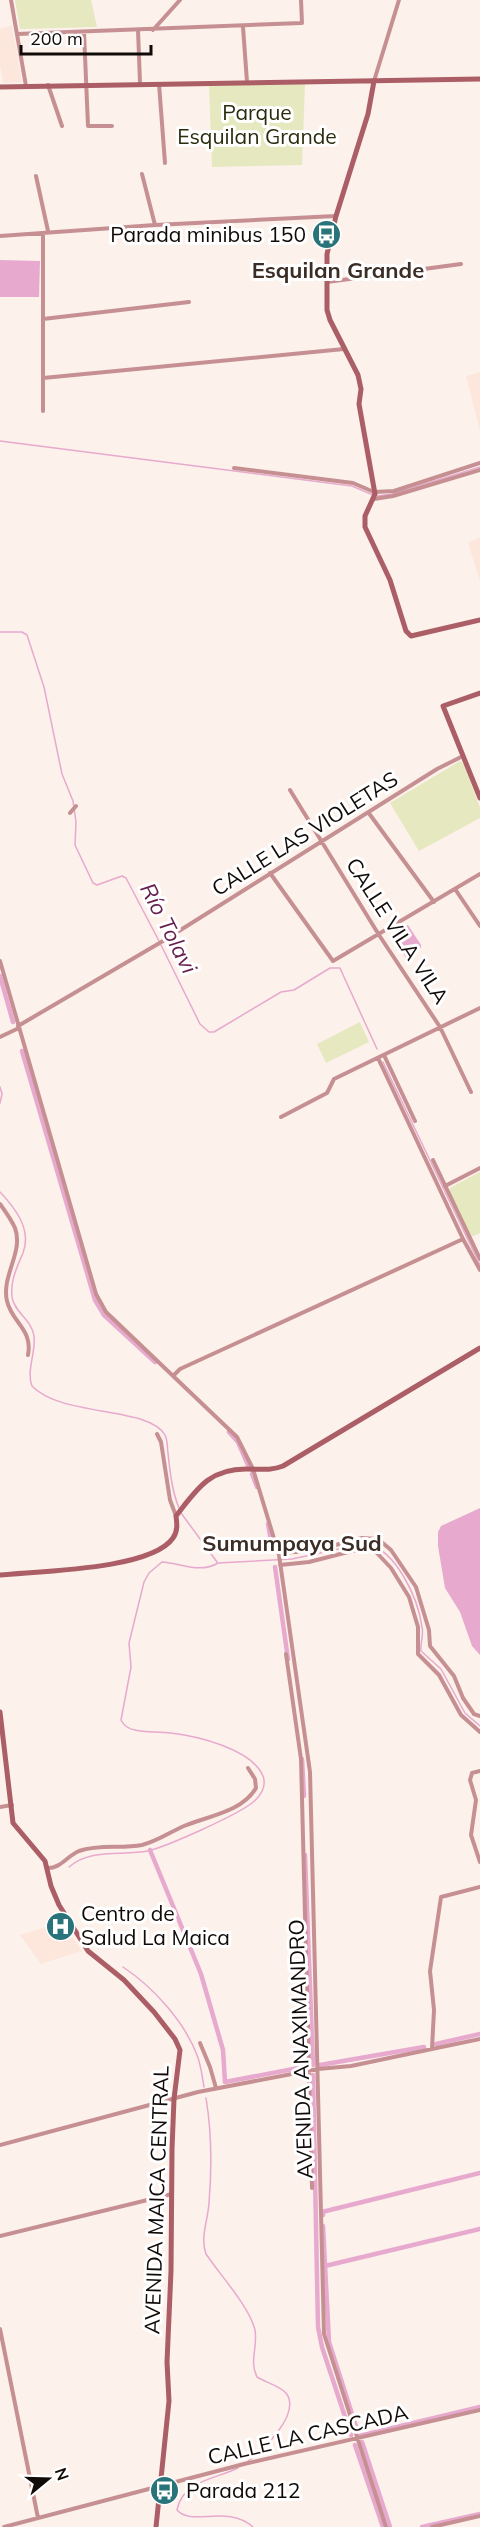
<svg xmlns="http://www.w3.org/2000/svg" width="480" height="2527" font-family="Mulish,sans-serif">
<rect width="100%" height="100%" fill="#fcf1eb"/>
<path fill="#fde7dd" d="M12 25 22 82 3 83 0 65V29Z
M480 372V431L466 376Z
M480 537V581L468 543Z
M62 1922 82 1951 41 1964 20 1935Z"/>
<path fill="#e6e8bf" d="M15 0H91L97 27 20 29Z
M305 84 302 165 212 167 209 85Z
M460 761 464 764 480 808V818L419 851 390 803Z
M360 1022 369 1042 326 1063 317 1044Z
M480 1172V1233L471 1237 450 1194V1188Z"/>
<path fill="#e7a9ce" d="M0 260 40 261 39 297H0Z
M408 925 421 945V948L406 958 391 935Z
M480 1508V1655L472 1646 460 1612 445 1588 438 1546V1532L441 1526Z"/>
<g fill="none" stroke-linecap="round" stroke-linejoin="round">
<path stroke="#e7a9ce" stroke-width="1.5" d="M0 441 352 486 373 495
M377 496 392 494 480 467
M0 632H22L27 635 44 687 62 774 73 801 76 822 75 845 93 883 97 885 122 876 126 878 159 941
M161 945 200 1024 209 1032H214L281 992 294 990 330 968H340L344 977 377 1049
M383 1062 480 1265
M0 1087 2 1094 0 1103
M0 1192C15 1208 32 1229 23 1253 17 1267 10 1281 12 1297 14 1312 32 1320 34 1336 36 1353 26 1371 32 1386 61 1417 149 1406 165 1435 168 1441 167 1447 168 1453 170 1472 172 1491 179 1508
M181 1513 217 1562
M69 1867C90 1848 122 1856 148 1851 168 1846 235 1816 252 1803 260 1797 267 1787 263 1776 252 1749 197 1736 171 1733 159 1731 146 1733 135 1730 128 1729 124 1726 121 1720L131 1667 129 1643 144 1582 149 1573 162 1562C181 1563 200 1574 218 1563L292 1559 367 1543C397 1552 418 1598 422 1627 424 1635 420 1643 421 1651L441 1669 465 1713 480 1726
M123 1967C153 1987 184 2021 197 2055 201 2065 202 2076 204 2087
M206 2098C212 2134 212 2167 209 2203 208 2220 200 2237 206 2254 220 2275 249 2306 255 2330 258 2347 249 2361 257 2377 265 2382 280 2386 286 2393 302 2414 262 2451 247 2462
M238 2468C216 2479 183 2480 177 2510 192 2527 227 2504 253 2527"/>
<path stroke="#e7a9ce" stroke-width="4.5" d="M0 976 13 1022
M22 1051 95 1300 104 1315 155 1362
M229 1432 238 1442 248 1465
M252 1474 257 1487
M268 1524 273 1551
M275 1567 288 1659
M302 1759 304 1796
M150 1850 201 1974 223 2050 225 2082 304 2067
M305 1855 313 2065
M436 2044 480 2034
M320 2065 424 2047
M313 2075 318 2327 322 2347 351 2435
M323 2215 322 2212 480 2173
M323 2226 329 2342 359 2436 480 2407
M325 2266 480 2229
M362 2442 390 2527
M355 2445 383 2527
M422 2527 480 2514"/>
<path stroke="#c69093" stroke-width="4" d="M11 0 26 86
M243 27 247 82
M138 30 140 83
M153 30 180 0
M84 32 88 126H112
M17 34 302 23 301 0
M374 81 399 0
M159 84 165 163
M48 85 62 126
M142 174 155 225
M36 176 48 231
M43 233V411
M0 236 155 225 336 216
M327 282 461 264
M43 319 189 302
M43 378 344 349
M234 468 353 483 374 492 394 491 480 463
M374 499 393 496 480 470
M290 790 379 935 440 1027 471 1092
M368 812 434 902
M70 813 76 806
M270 873 333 961 480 874
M455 889 480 926
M0 961 96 1294 106 1312 237 1437 253 1469 279 1555 310 1772 324 2334 386 2527
M18 1026 163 941 437 769 463 756
M0 1037 19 1028
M384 1055 415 1121
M378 1058 463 1239 480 1270
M281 1117 327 1093 334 1079 480 1008
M433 1160 480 1259
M445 1186 480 1168
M0 1204C5 1211 11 1219 15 1228 24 1252 1 1276 7 1301 12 1323 33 1329 28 1355
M174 1375 180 1369 463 1239
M157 1434 161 1442 170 1500 176 1516
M278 1553 313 1551 362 1538 378 1539 391 1550 416 1587 429 1630 430 1646 454 1676 463 1698 474 1714 480 1716
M280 1565 309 1562 360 1549 375 1551 391 1568 409 1597 418 1627V1654L439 1675 461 1715 480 1732
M286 1654 301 1759 312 2188
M480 1771 472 1773 470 1780 476 1800 471 1835 480 1862
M0 1807 12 1805
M47 1868C60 1869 67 1856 79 1851 99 1844 122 1849 142 1845 158 1841 170 1832 184 1826 208 1816 242 1812 256 1788L255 1779 248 1768
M200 2043 210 2067 216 2088
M432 2049 434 2010 430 1971 441 1897 480 1887
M0 2145 198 2092 318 2069 351 2066 480 2039
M0 2236 172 2194
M0 2329 38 2518
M4 2527 244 2464 480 2410
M432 2527 480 2516"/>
<path stroke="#ab5e65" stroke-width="5" d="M374 81 368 114 336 216 327 254V310L330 320 358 375 361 389 359 404 375 494 365 516V527L390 580 406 631 411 636 480 620
M0 87 480 79
M480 693 443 706 480 798
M0 1575C38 1571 151 1570 173 1538 178 1531 177 1523 176 1516 197 1489 209 1469 246 1469 259 1469 271 1471 283 1466L480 1348
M0 1712 13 1823 45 1861 51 1886 59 1905 88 1951 124 1980 154 2012 175 2039 180 2050 174 2099 172 2149 171 2271 167 2362 169 2401 156 2527"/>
</g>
<defs>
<symbol id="bus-disc" viewBox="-11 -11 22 22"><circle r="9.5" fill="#29737a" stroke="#fff"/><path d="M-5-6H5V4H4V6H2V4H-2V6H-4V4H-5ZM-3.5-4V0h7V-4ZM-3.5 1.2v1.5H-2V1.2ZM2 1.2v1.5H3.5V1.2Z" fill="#fff"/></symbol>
<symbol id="hospital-disc" viewBox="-11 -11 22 22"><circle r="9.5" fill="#29737a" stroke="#fff"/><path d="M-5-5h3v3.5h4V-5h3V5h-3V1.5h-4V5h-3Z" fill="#fff"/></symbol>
</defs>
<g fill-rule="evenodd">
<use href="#bus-disc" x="310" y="218" width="33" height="33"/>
<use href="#hospital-disc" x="44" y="1910" width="33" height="33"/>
<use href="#bus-disc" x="148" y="2474" width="33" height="33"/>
</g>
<g text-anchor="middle" stroke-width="6" stroke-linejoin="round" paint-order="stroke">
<g font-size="21" fill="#2b2b0d" stroke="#fff">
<text x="257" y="120">Parque<tspan x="257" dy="24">Esquilan Grande</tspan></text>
</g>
<g font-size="21" fill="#100a08" stroke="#fff" text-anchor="start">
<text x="306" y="242" text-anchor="end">Parada minibus 150</text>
<text x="81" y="1921">Centro de<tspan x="81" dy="24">Salud La Maica</tspan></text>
<text x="186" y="2498">Parada 212</text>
</g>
<g font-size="21" fill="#100a08" stroke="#fff">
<text transform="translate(305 834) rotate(-32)" y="7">CALLE LAS VIOLETAS</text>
<text transform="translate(397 931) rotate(57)" y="7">CALLE VILA VILA</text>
<text transform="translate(301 2049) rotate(-92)" y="7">AVENIDA ANAXIMANDRO</text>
<text transform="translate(157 2200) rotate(-88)" y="7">AVENIDA MAICA CENTRAL</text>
<text transform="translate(308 2435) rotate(-13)" y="7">CALLE LA CASCADA</text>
</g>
<g font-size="22" font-weight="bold" fill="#3c2e27" stroke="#fff">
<text x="338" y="278">Esquilan Grande</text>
<text x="292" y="1551">Sumumpaya Sud</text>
</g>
<g font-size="22" font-style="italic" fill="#651d4d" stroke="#fff">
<text transform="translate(169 928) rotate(63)" y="8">Río Tolavi</text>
</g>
</g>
<g transform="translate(48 2479) rotate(71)" stroke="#ffffff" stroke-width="4.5" paint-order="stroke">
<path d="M0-4.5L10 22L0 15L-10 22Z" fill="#100a08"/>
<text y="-9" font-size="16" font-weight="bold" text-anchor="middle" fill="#100a08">N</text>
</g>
<path d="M21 45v9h130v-9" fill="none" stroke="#100a08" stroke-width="3"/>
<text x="30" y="45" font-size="18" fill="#100a08" stroke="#ffffff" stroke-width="4.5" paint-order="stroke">200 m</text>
</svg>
